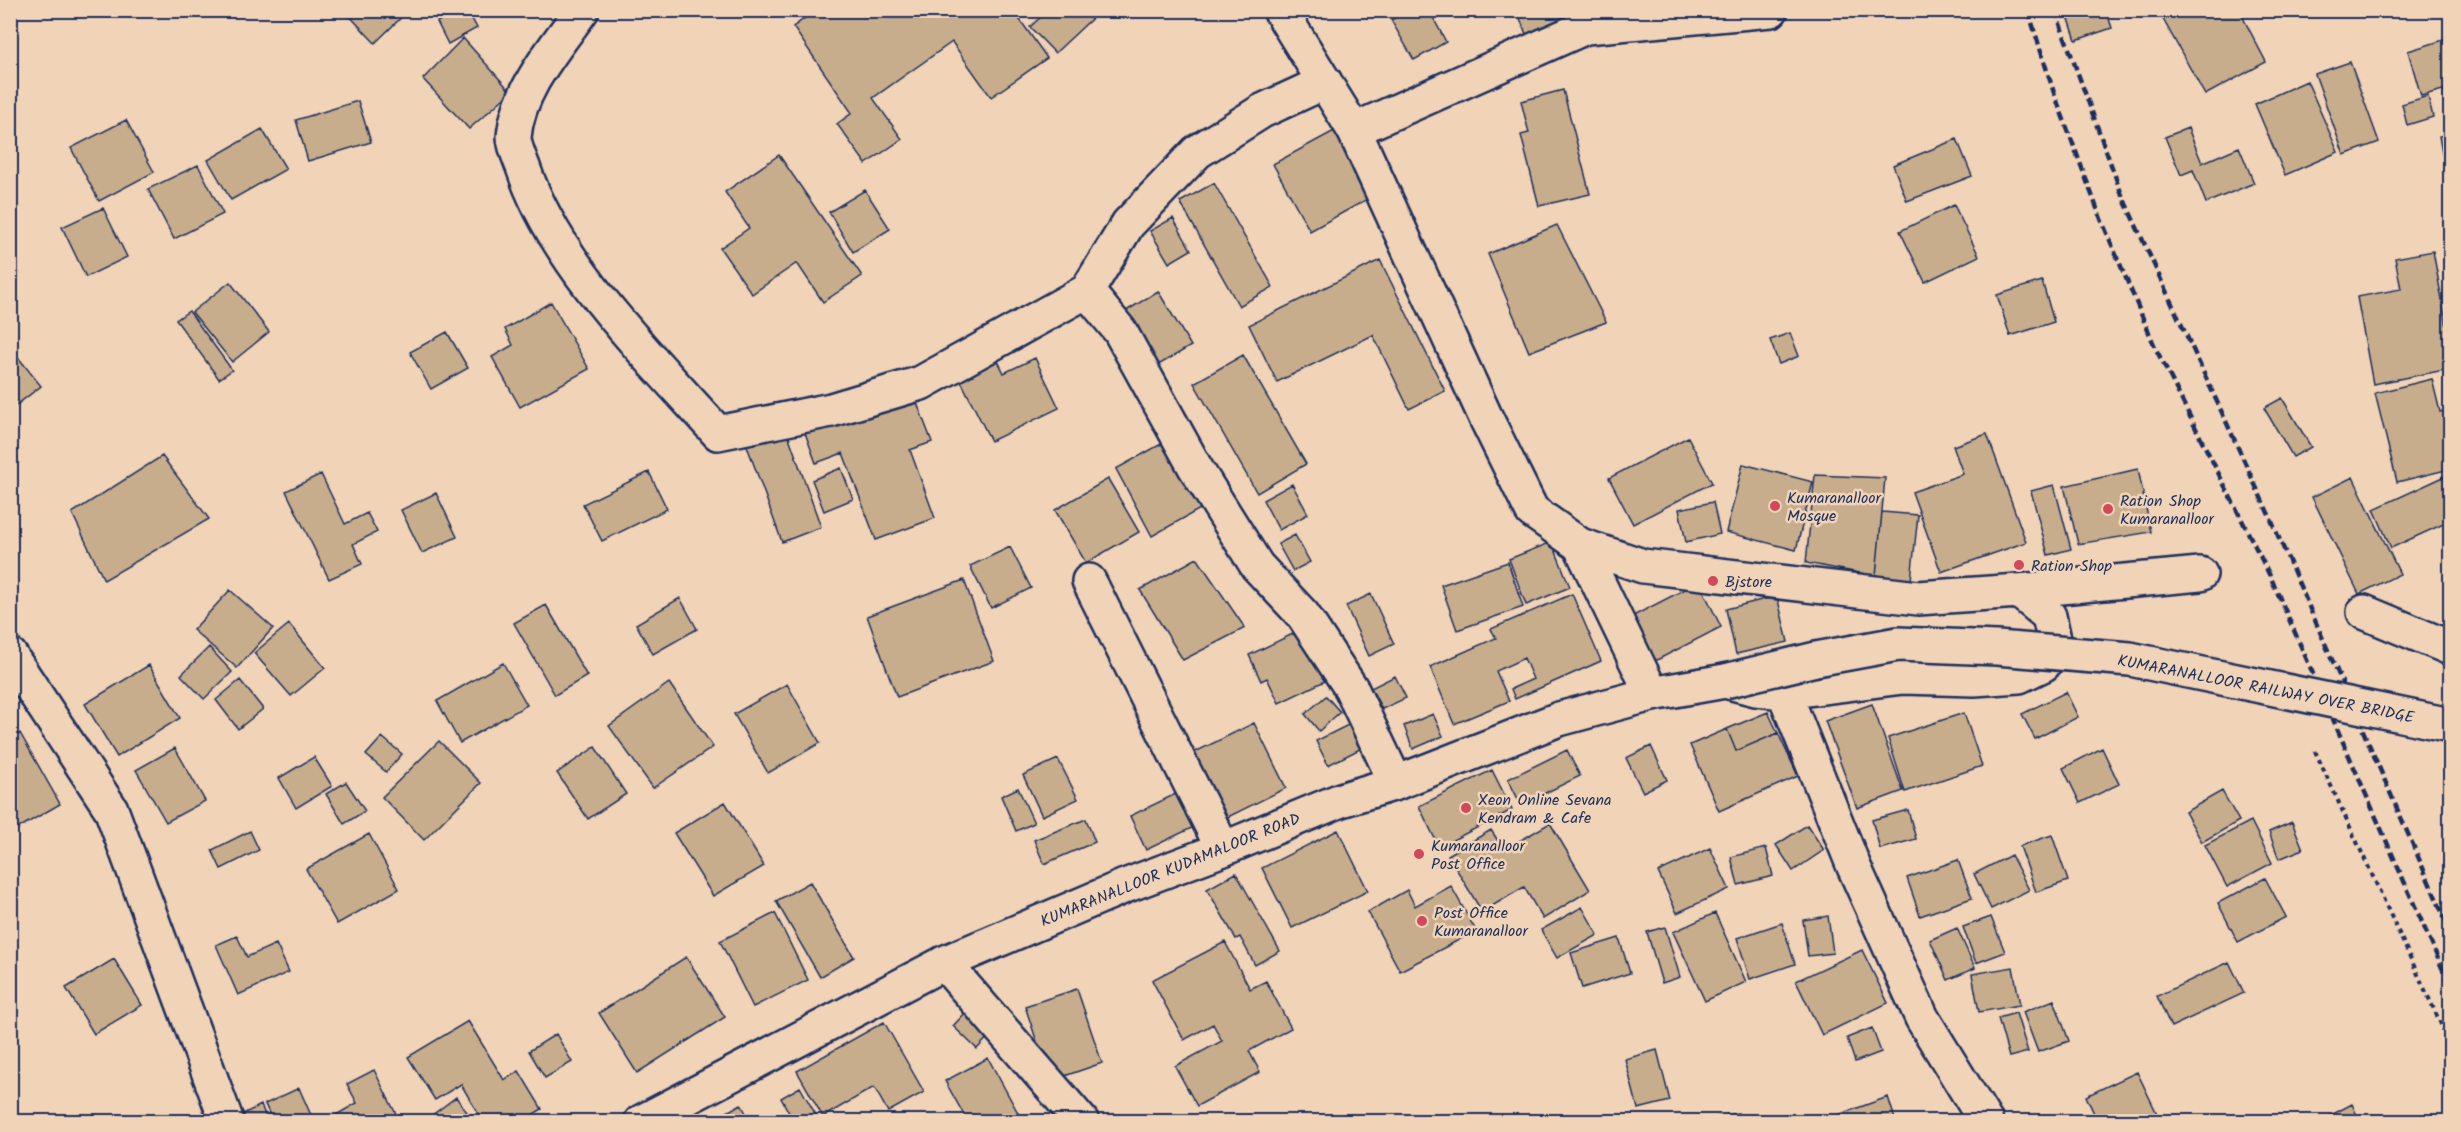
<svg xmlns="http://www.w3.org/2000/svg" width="2461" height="1132" font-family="Kalam,sans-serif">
<rect width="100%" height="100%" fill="#f1d3b7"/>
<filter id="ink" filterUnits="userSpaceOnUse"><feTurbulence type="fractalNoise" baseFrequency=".0167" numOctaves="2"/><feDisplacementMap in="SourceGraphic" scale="12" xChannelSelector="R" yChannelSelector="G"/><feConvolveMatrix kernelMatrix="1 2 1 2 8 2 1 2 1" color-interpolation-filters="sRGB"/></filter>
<g filter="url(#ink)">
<path fill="#c8ad8c" stroke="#1b2f5e" stroke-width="1.5" d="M344 10H409L375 43Z
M458 10H467L477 28 448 44 437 22Z
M816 10H976L978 14 983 10H1013L1047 58 991 97 952 42 873 98 902 139 866 164 837 124 852 113 793 27Z
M1048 10H1101L1055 53 1030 27Z
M1408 10H1429L1446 42 1414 60 1391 20Z
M1517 10H1560L1565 22 1527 37Z
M2066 10H2106L2112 28 2076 40Z
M2158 10H2239L2266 62 2205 95Z
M463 38 511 92 469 129 423 79Z
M2450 38V88L2421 96 2408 51Z
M2350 62 2379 142 2344 155 2315 74Z
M2307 81 2338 152 2285 175 2255 104Z
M1563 90 1590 194 1539 206 1521 135 1529 133 1521 101Z
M2450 90V123L2449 124 2444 91Z
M2428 96 2433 117 2407 125 2402 104Z
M358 101 371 142 308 161 296 120Z
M126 120 154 172 99 201 71 148Z
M2188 128 2202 163 2239 147 2254 183 2206 203 2193 170 2181 175 2165 137Z
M262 129 286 169 231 200 208 160Z
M1336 130 1373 196 1310 231 1273 164Z
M2450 134V199L2439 136Z
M1957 139 1972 176 1907 201 1893 165Z
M779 155 862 276 823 302 797 263 752 294 720 248 749 228 725 192Z
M198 165 223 214 174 239 148 189Z
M1214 183 1273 287 1239 306 1180 202Z
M865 190 890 229 853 252 829 212Z
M1954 205 1979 256 1925 282 1900 231Z
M103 208 127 257 86 277 62 227Z
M1173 218 1191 250 1169 263 1150 231Z
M1557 225 1606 322 1529 352 1488 254Z
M2433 251 2450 344V369L2373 384 2357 297 2401 289 2395 258Z
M10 256 19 273 10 277Z
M1380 260 1445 391 1409 409 1373 335 1277 382 1249 325Z
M2042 281 2054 322 2010 336 1997 295Z
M230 282 269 332 232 362 192 312Z
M1158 291 1191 346 1155 367 1123 313Z
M551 302 589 369 520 407 492 357 513 345 505 329Z
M189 311 232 370 219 379 176 320Z
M447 332 468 368 431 389 410 352Z
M1790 333 1799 356 1779 364 1770 340Z
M10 347 41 386 10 410Z
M1243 355 1306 464 1257 493 1194 383Z
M1035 358 1059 408 991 441 960 379 998 361 1004 373Z
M2432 379 2440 412 2450 409V469L2397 482 2375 393Z
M912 390 932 442 910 450 935 518 876 540 843 453 816 463 804 430Z
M2282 398 2311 447 2293 457 2264 408Z
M786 429 821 527 782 542 746 443Z
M1987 434 2026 542 1941 572 1912 492 1963 474 1953 446Z
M1688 437 1712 483 1633 524 1609 478Z
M1172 438 1209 504 1152 536 1116 469Z
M162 456 209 519 104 580 72 513Z
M1743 464 1813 482 1796 550 1726 532Z
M841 468 853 499 824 511 812 480Z
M2138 469 2151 532 2078 544 2064 486Z
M649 472 667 509 602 541 583 504Z
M321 474 345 524 367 513 377 532 353 544 362 564 329 579 286 491Z
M2450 474V521L2391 548 2374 509Z
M1815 475 1885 478 1876 576 1806 563Z
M2353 477 2400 574 2359 594 2312 497Z
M1108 479 1139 532 1086 563 1055 510Z
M1292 484 1308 514 1279 530 1263 500Z
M2054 485 2071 549 2048 555 2031 491Z
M436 493 457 537 422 553 401 510Z
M1713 502 1720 534 1686 542 1679 509Z
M1882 512 1918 515 1911 580 1876 576Z
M1295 535 1310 562 1293 571 1278 544Z
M1552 542 1570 587 1526 605 1509 559Z
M1010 547 1031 588 991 608 970 566Z
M1197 558 1245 628 1183 660 1140 590Z
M1508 562 1523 607 1457 630 1441 585Z
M964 580 994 661 897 697 867 616Z
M1699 582 1721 627 1655 661 1633 616Z
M230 590 273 628 237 668 193 630Z
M1371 594 1394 644 1369 656 1346 606Z
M1572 594 1601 661 1515 699 1511 689 1533 679 1524 658 1496 671 1509 701 1454 724 1430 667 1496 638 1491 629Z
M1777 596 1788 642 1736 654 1726 609Z
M680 598 697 629 653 654 636 624Z
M546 605 587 676 555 695 514 623Z
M289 624 325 668 291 696 254 653Z
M1303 629 1327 680 1279 703 1267 678 1261 681 1249 655Z
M209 647 232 672 204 699 181 675Z
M503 663 527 705 460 743 437 701Z
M149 665 180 718 117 757 85 704Z
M1395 676 1406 698 1382 709 1371 688Z
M240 680 263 709 238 729 216 700Z
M669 683 713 747 653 788 609 726Z
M787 684 820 743 768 773 734 714Z
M2066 692 2078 717 2035 739 2022 714Z
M1326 696 1340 712 1319 731 1305 714Z
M1872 704 1903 791 1857 808 1825 721Z
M1768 712 1778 733 1736 751 1727 729Z
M1964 713 1982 766 1905 792 1888 738Z
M1433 714 1443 736 1413 749 1404 726Z
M1358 720 1370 744 1328 765 1316 741Z
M1254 723 1286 788 1220 821 1187 756Z
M1727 729 1736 751 1778 733 1798 776 1719 811 1690 745Z
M20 733 60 804 10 833V739Z
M382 737 402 754 386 772 366 755Z
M439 741 481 783 424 840 382 797Z
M1651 746 1667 780 1643 792 1626 758Z
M595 747 626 794 588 819 557 773Z
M175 748 205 801 166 822 136 770Z
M2102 748 2119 784 2080 803 2063 768Z
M1567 750 1580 776 1521 805 1508 779Z
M314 757 332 786 296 808 279 778Z
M1058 759 1078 799 1042 816 1023 775Z
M1492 770 1512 810 1439 847 1419 806Z
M346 782 365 811 344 824 326 794Z
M1018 788 1034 823 1016 831 1001 796Z
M1184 790 1200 824 1146 850 1130 816Z
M2222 791 2239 821 2202 842 2185 812Z
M725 802 764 866 713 896 674 833Z
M1908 810 1916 839 1880 849 1872 820Z
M1086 819 1095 842 1044 864 1034 840Z
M2251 821 2272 863 2227 887 2205 845Z
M2292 822 2303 849 2279 859 2269 832Z
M1550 823 1590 890 1543 919 1524 887 1482 912 1448 855 1491 830 1504 850Z
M1807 825 1824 850 1793 871 1776 845Z
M1338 830 1368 891 1292 928 1262 868Z
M250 831 259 850 221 869 212 850Z
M369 834 399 889 337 924 306 869Z
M2052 835 2068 881 2036 892 2020 846Z
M1710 848 1729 889 1677 913 1658 872Z
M1766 848 1773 876 1738 885 1731 857Z
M2011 855 2029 890 1991 909 1974 874Z
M1958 860 1972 898 1920 916 1907 878Z
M1236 873 1280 951 1255 965 1240 937 1236 939 1207 889Z
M2265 878 2286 917 2238 942 2218 903Z
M810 882 854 957 820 977 776 901Z
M1451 886 1476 931 1400 971 1368 912 1407 890 1415 906Z
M1582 907 1598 935 1557 958 1541 930Z
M775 913 808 980 753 1007 720 941Z
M1715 913 1746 982 1705 1001 1673 932Z
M1828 916 1833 953 1808 956 1803 920Z
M1991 917 2005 952 1976 963 1963 927Z
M1782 923 1795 964 1750 979 1737 938Z
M1665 927 1680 977 1662 983 1647 932Z
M1957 928 1975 968 1948 980 1930 940Z
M237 936 247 957 276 944 289 972 238 995 216 945Z
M1619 938 1630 973 1582 988 1571 953Z
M1225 942 1250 989 1266 981 1291 1028 1249 1051 1260 1072 1197 1106 1175 1066 1222 1041 1213 1024 1184 1040 1152 980Z
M1862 950 1888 1003 1822 1035 1796 981Z
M686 957 725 1017 637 1073 599 1013Z
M114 959 142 1005 94 1034 66 988Z
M2229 962 2244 993 2171 1027 2157 996Z
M2013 967 2020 1005 1979 1012 1972 974Z
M1077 989 1102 1063 1050 1081 1025 1006Z
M2054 1000 2069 1041 2038 1052 2023 1012Z
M967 1011 991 1034 977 1049 953 1026Z
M2016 1013 2028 1052 2009 1057 1998 1018Z
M468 1021 504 1080 519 1071 542 1109 521 1122H483L461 1084 435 1100 408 1057Z
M884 1022 924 1092 888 1112 874 1087 823 1117 797 1071Z
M1872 1028 1881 1052 1855 1062 1847 1038Z
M556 1034 572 1062 545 1078 529 1051Z
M1657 1050 1670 1101 1638 1109 1625 1059Z
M988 1058 1023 1122H968L945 1081Z
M374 1070 400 1122H324L357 1103 347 1084Z
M2137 1072 2161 1122H2098L2086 1096Z
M800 1087 820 1122H794L781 1098Z
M299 1088 314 1122H273L265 1104Z
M456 1097 474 1122H423Z
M1888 1097 1896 1122H1840L1838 1115Z
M741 1104 751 1122H710Z
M2352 1104 2360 1122H2318Z
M261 1105 268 1122H247L243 1114Z
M1738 1113 1739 1122H1694Z"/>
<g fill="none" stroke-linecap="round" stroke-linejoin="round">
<defs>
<path id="street" d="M582 10C555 48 518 89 514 137 514 146 520 159 523 167 555 264 650 357 718 433L831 410 921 383 1087 291
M1325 82 1262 111 1197 152 1128 224 1087 291 1120 331 1195 467 1257 566 1303 615 1351 688 1396 783
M1354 130 1586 27 1771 10
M1089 581 1223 849
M2019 591 2200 574
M2364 612 2450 648
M10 655 111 809 227 1122
M944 963 1082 1122"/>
<path id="secondary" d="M1580 545 1652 694
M1784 692 1854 867 1922 1018 1986 1122
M641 1122 944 963 1125 886 1223 849 1341 800 1396 783 1559 719 1652 694 1725 681 1756 689 1784 692 1903 677 1974 679 2019 676 2044 664 2055 644 2049 616 2019 591 1918 598 1643 566 1580 545 1532 511 1486 418 1354 130 1280 10"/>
</defs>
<use href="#street" stroke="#1b2f5e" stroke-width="38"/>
<use href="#secondary" stroke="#1b2f5e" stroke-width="38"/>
<path stroke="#1b2f5e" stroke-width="4" stroke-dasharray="4.5 4.5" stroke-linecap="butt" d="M2315 751 2450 1044"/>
<use href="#street" stroke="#f1d3b7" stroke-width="33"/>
<use href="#secondary" stroke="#f1d3b7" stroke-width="33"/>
<path stroke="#1b2f5e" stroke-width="4.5" stroke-dasharray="9 4.5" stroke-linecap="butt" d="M2028 10 2054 93 2101 219 2155 347 2271 578 2450 986
M2055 10 2122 195 2269 515 2450 930"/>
<defs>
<path id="secondary-bridge" d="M1725 681 1816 659 1898 644 1997 648 2130 659 2450 725"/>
</defs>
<use href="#secondary-bridge" stroke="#1b2f5e" stroke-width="38" stroke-linecap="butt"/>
<use href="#secondary-bridge" stroke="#f1d3b7" stroke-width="33"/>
</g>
</g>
<g fill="#d1495b" stroke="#f1d3b7" stroke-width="2">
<circle cx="1775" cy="506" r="6"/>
<circle cx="2108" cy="509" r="6"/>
<circle cx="2019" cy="565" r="6"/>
<circle cx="1713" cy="581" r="6"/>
<circle cx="1466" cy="808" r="6"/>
<circle cx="1419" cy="854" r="6"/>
<circle cx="1422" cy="921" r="6"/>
</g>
<g text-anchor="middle" stroke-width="5" stroke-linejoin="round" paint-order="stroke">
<g font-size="16" fill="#1b2f5e" stroke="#f1d3b7" text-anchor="start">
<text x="1787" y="503">Kumaranalloor<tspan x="1787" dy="18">Mosque</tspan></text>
<text x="2120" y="506">Ration Shop<tspan x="2120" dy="18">Kumaranalloor</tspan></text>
<text x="2031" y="571">Ration Shop</text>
<text x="1725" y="587">Bjstore</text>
<text x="1478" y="805">Xeon Online Sevana<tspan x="1478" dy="18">Kendram &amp; Cafe</tspan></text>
<text x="1431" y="851">Kumaranalloor<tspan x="1431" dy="18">Post Office</tspan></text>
<text x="1434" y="918">Post Office<tspan x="1434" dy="18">Kumaranalloor</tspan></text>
</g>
<g font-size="16" fill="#1b2f5e" stroke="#f1d3b7">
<text transform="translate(2266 688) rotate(11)" y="6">KUMARANALLOOR RAILWAY OVER BRIDGE</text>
<text transform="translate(1170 869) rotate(-22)" y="6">KUMARANALLOOR KUDAMALOOR ROAD</text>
</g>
</g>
<rect width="2461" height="1132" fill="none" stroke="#f1d3b7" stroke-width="36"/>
<rect x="18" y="18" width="2425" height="1096" fill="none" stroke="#1b2f5e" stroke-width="2" filter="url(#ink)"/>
</svg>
